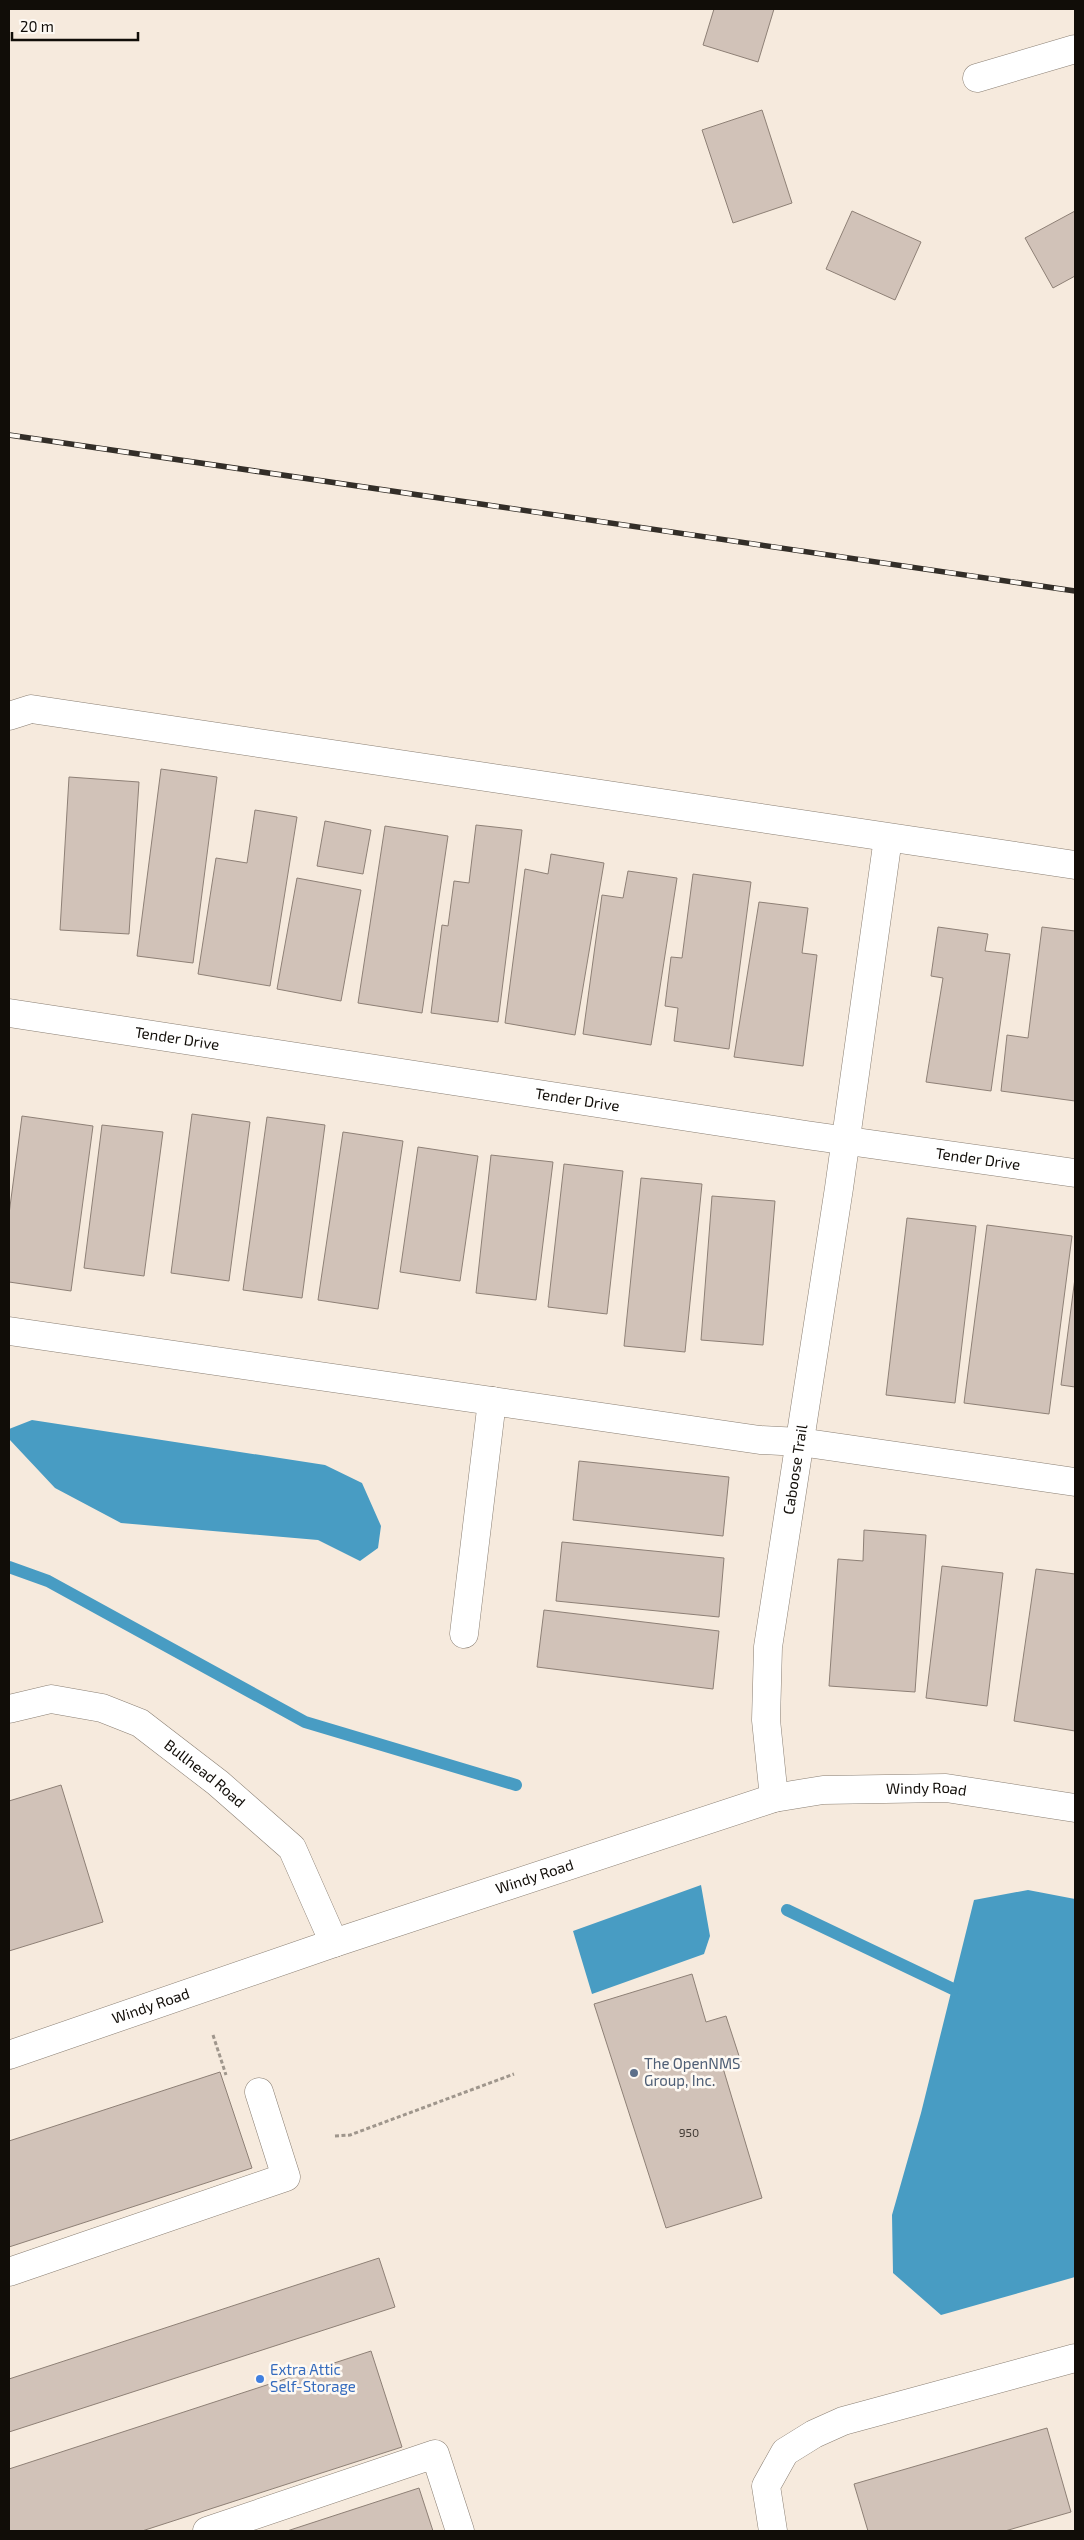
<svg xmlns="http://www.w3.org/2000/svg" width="1084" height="2540" font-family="'Exo 2',sans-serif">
<rect width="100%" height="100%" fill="#f6eadd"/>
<path fill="#489cc3" d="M32 1420 325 1465 362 1483 381 1526 378 1548 360 1561 318 1540 121 1523 55 1488 9 1439V1429Z
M701 1885 710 1936 704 1954 592 1994 573 1931Z
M1028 1890 1075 1899V2277L941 2315 893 2273 892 2215 921 2113 974 1900Z"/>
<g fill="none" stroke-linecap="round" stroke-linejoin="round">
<path stroke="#489cc3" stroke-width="12" d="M9 1567 48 1581 305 1722 516 1785
M787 1910 953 1989"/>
</g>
<path fill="#d1c2b8" stroke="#8e8076" d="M714 9H774L758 62 703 45Z
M762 110 792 203 733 223 702 130Z
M852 211 921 242 895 300 826 269Z
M1075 211V276L1053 288 1025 238Z
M161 769 217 777 193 963 137 956Z
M69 777 139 782 129 934 60 930Z
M255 810 297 817 270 986 198 974 216 858 247 863Z
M325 821 371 830 363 874 317 866Z
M476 825 522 830 498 1022 431 1013 442 925 448 926 454 881 469 883Z
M385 826 448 836 422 1013 358 1003Z
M551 854 604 863 575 1035 505 1023 525 869 548 874Z
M628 871 677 878 651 1045 583 1034 602 895 623 898Z
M693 874 751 882 729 1049 674 1041 678 1008 665 1006 671 957 682 958Z
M297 878 361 890 341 1001 277 989Z
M759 902 808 908 802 953 817 955 803 1066 734 1057Z
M938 927 988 934 985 951 1010 954 991 1091 926 1082 943 978 931 976Z
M1042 927 1075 931V1101L1001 1091 1007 1035 1028 1038Z
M192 1114 250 1122 229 1281 171 1273Z
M22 1116 93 1126 71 1291 9 1282V1214Z
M267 1117 325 1125 302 1298 243 1290Z
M102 1125 163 1132 144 1276 84 1268Z
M343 1132 403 1141 378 1309 318 1300Z
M418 1147 478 1156 460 1281 400 1272Z
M491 1155 553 1162 536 1300 476 1293Z
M564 1164 623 1171 607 1314 548 1307Z
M641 1178 702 1184 685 1352 624 1346Z
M712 1196 775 1201 763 1345 701 1340Z
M907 1218 976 1226 955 1403 886 1395Z
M987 1225 1072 1236 1049 1414 964 1403Z
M1075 1278V1387L1061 1385Z
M579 1461 729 1477 723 1536 573 1520Z
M864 1530 926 1535 915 1692 829 1686 838 1559 863 1561Z
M562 1542 724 1558 719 1617 556 1601Z
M942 1566 1003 1573 987 1706 926 1698Z
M1036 1569 1075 1574V1731L1014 1721Z
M544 1610 719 1631 713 1689 537 1667Z
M61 1785 103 1922 9 1951V1801Z
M692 1974 706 2022 726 2016 741 2062 723 2068 762 2198 666 2228 594 2004Z
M220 2072 252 2168 9 2247V2141Z
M379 2258 395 2307 9 2432V2379Z
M371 2351 402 2447 142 2531H9V2469Z
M1047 2428 1071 2512 1005 2531H868L854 2484Z
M419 2488 433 2531H287Z"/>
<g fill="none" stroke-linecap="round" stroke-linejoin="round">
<defs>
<g id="minor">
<path d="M977 78 1075 49"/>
<path d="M9 716 31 709 1075 865"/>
<path id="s1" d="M9 1013 806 1135 1075 1173"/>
<path d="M9 1331 760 1440 800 1442 1075 1482"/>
<path d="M464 1634 492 1401"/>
<path id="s2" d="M9 1709 51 1699 102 1708 140 1723 218 1783 292 1848 334 1943"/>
<path id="s3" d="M774 1798 766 1720 768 1647 839 1188 888 838"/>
<path id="s4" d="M9 2055 334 1943 774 1798 823 1790 946 1788 1075 1808"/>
<path d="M9 2272 286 2177 259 2092"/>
<path d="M207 2531 435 2454 460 2531"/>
<path d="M773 2531 766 2486 785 2452 814 2434 843 2421 1075 2358"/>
</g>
</defs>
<use href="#minor" stroke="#8a7f73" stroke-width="29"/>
<path stroke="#9f968c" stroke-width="3" stroke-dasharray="4 2.5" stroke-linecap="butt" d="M213 2035 226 2075
M335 2136 350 2135 514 2074"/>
<use href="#minor" stroke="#fff" stroke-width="28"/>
<defs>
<path id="rail" d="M9 435 1075 591"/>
</defs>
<use href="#rail" stroke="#332e28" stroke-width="5.5"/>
<use href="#rail" stroke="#fef9f3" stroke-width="4" stroke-dasharray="11" stroke-linecap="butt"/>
</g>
<circle fill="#5c6f8a" stroke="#fef9f3" stroke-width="2" cx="634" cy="2073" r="5"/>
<circle fill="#3f7fe0" stroke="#fef9f3" stroke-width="2" cx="260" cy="2379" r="5"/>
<g text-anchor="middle" stroke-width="5" stroke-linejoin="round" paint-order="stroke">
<g font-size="12" fill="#413a34">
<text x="689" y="2137">950</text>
</g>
<g font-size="15" fill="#110d08" stroke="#fef9f3">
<text dy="5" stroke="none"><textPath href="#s1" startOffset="170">Tender Drive</textPath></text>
<text dy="5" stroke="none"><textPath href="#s1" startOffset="575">Tender Drive</textPath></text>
<text dy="5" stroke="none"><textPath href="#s1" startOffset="980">Tender Drive</textPath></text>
<text dy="5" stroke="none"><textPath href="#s3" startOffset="331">Caboose Trail</textPath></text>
<text dy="5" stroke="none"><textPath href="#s2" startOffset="218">Bullhead Road</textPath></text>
<text dy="5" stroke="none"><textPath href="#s4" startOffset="960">Windy Road</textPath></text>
<text dy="5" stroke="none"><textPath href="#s4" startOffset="555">Windy Road</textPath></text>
<text dy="5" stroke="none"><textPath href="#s4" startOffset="150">Windy Road</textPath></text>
</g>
<g font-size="15" fill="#4e5e75" stroke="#fef9f3" text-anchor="start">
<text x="644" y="2069">The OpenNMS<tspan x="644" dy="17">Group, Inc.</tspan></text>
</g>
<g font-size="15" fill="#366cbe" stroke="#fef9f3" text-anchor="start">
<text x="270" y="2375">Extra Attic<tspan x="270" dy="17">Self-Storage</tspan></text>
</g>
</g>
<rect width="1084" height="2540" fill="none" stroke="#110d08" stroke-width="20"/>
<path d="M12 32v8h126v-8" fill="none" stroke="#110d08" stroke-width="2.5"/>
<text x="20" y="32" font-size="15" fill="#110d08" stroke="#fef9f3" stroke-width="4" paint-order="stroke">20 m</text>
</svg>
